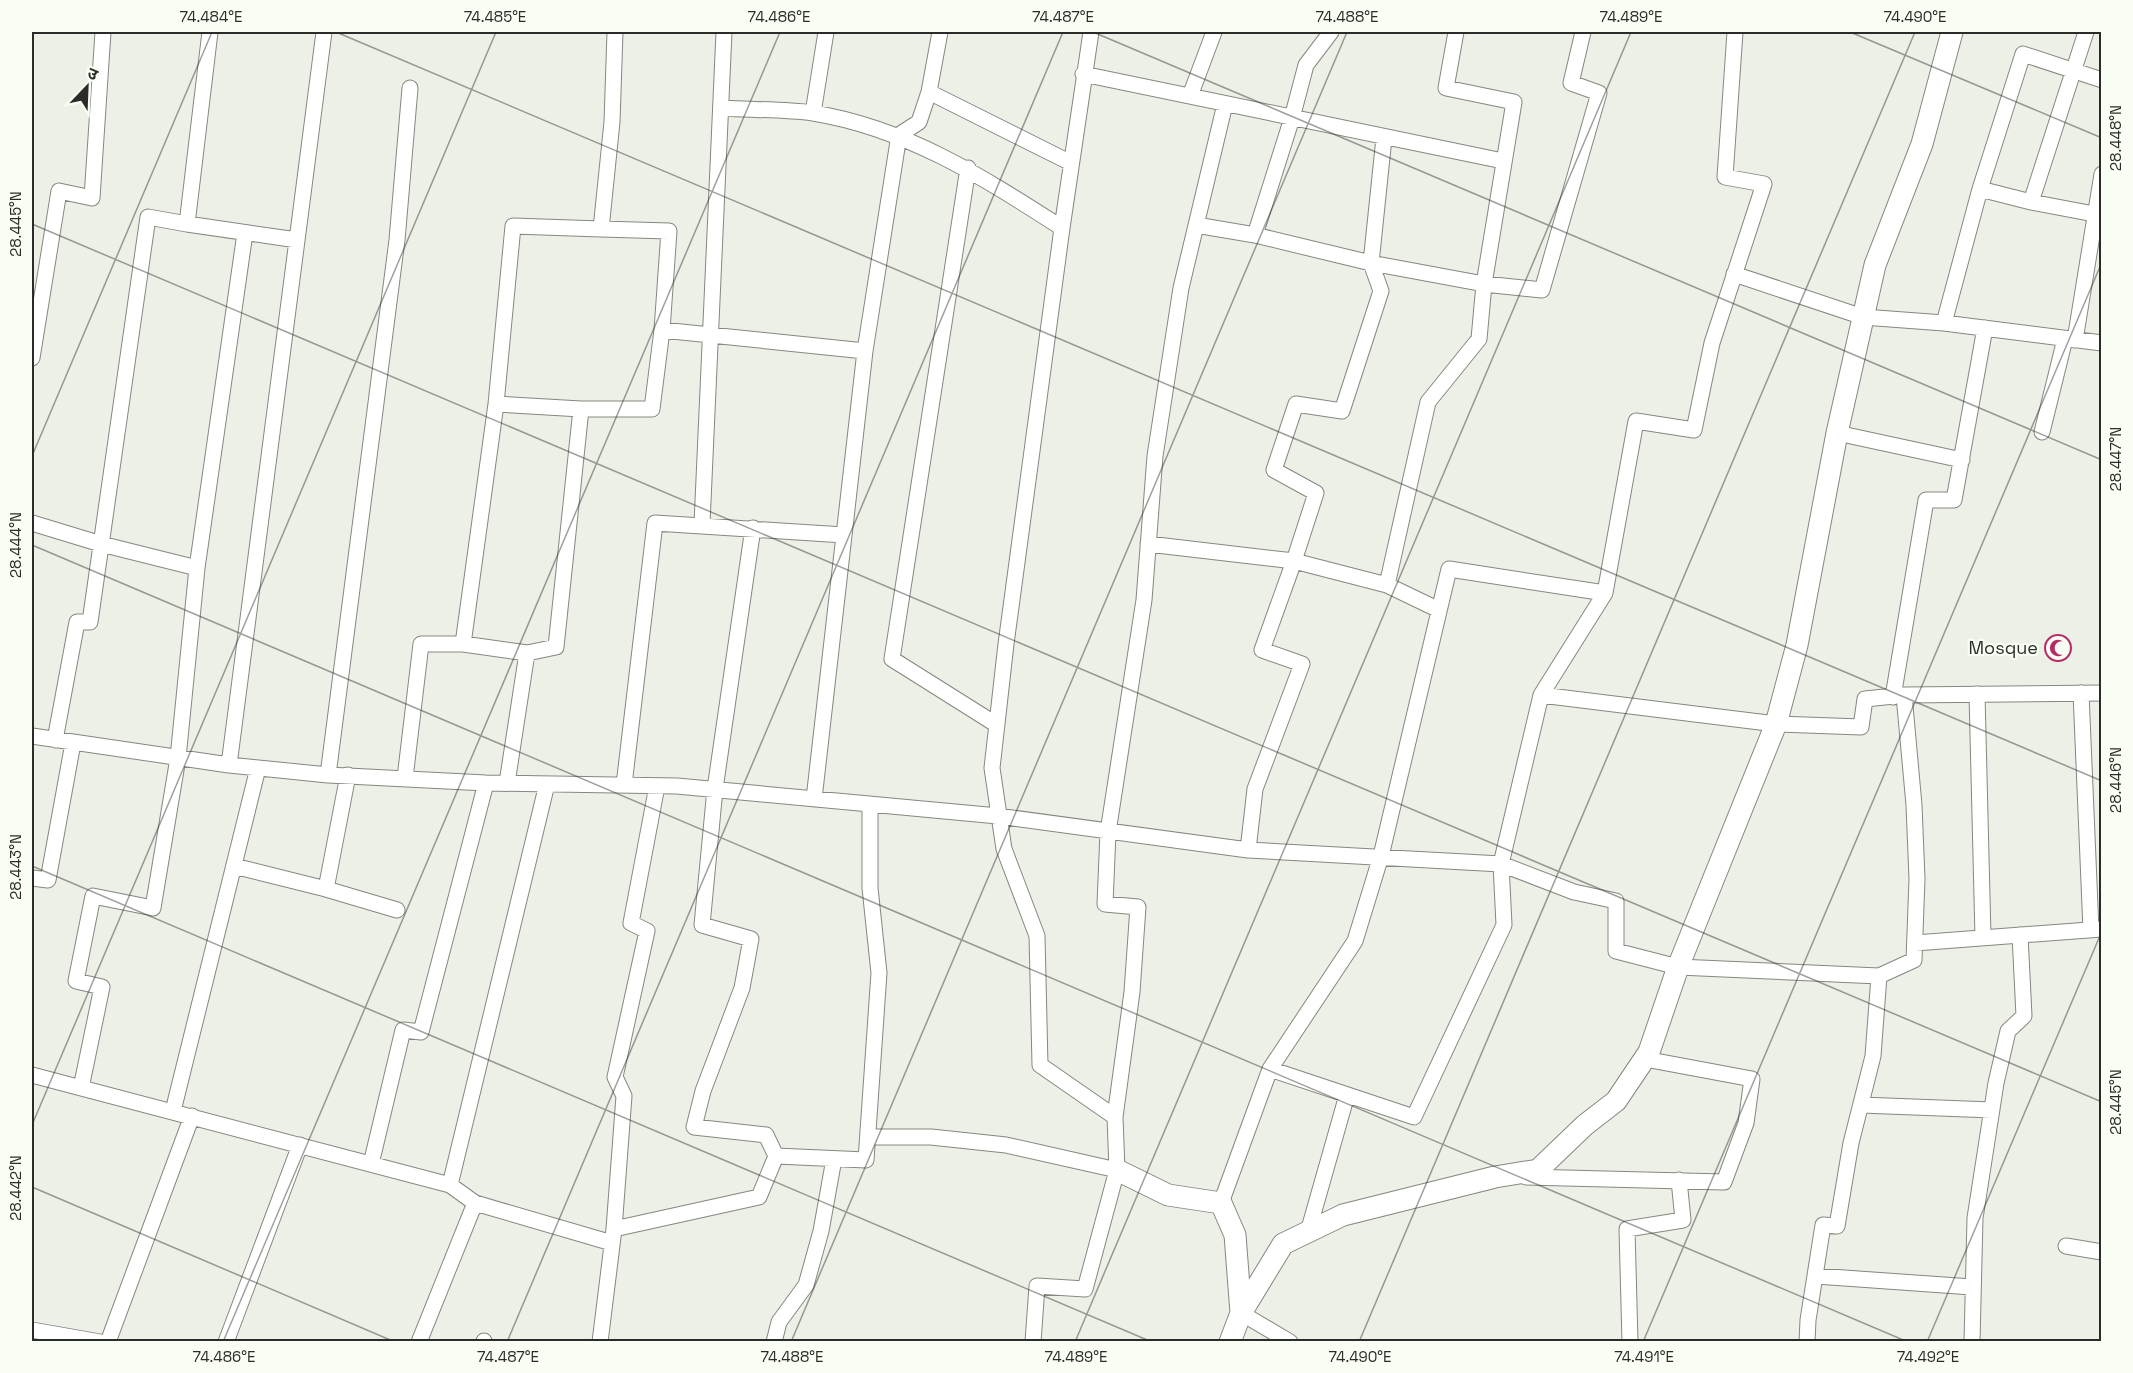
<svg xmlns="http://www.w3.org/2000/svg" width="2133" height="1373" font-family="'Space Grotesk','Noto Sans Devanagari',sans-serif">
<rect width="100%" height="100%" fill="#ecf0e7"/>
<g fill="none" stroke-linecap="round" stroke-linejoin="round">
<defs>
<path id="street" d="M210 32 187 224 297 240
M1083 74 1503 161
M929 92 1071 163
M1190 96 1214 32
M721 108C751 110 783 109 813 113 907 128 984 178 1062 228
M813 113 826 32
M1384 138 1371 263 1484 284 1514 102 1446 88 1456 32
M968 168 892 659 997 725
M1980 189 2023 54 2102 80
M2031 202 2094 214
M1196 225 1255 235
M1734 274 1863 317 1944 323 2102 343
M1944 323 1980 189 2031 202 2086 32
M662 330 865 351
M2075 340 2102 174
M32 358 59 191 92 198 103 32
M496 404 581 409H652L662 330 669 231 601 229
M2042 432 2065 339
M1837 433 1962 460
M32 523 101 544 197 568 178 758 153 908 93 896 76 981 102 987 81 1088
M702 524 724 32
M753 528 715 789 702 925 751 939 742 988 703 1091 694 1127 766 1135 776 1156
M1148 544 1294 561 1316 493 1274 470 1296 404 1342 411 1381 291 1371 263 1255 235 1292 118 1306 65 1331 32
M197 568 245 233
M1387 585 1437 609
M463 644 527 653 507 783
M527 653 556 647 581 409
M2081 693 2091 930
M1977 694 1983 937
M1541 695 1605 593 1636 421 1694 430 1712 343 1764 184 1725 177 1735 32
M1904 695 2102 693
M1893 697 1926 500H1954L1985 328
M32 736 229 765 328 775 486 783 677 786 998 816 1248 850 1501 864 1504 925 1414 1117 1270 1069 1221 1203
M55 740 77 622H90L148 217 187 224
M229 765 324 32
M328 775 397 240 410 88
M348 775 326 889 397 910
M405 778 421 644H463L496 404 513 226 601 229 612 122 615 32
M624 785 655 523 844 535
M814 799 865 351 899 135 919 122 929 92 940 32
M1248 850 1255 789 1302 664 1262 650 1294 561 1387 585 1428 402 1479 339 1484 284 1542 290 1599 93 1571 83 1583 32
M234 866 326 889
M32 878 48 880 73 743
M1915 943 2102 929
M1270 1069 1355 941 1381 856 1449 569 1605 593
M32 1075 450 1185 475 1203 612 1243
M1861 1105 1992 1110
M173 1111 258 768
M1115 1117 1132 992 1138 907 1105 904 1108 832 1144 600 1155 456 1181 288 1225 104
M869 1137H931L1006 1145 1117 1170
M371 1164 403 1030 421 1032 486 783
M1526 1177 1724 1182 1746 1123 1752 1079 1645 1059
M450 1185 547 784
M614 1229 624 1096 615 1077 647 931 631 923 657 786
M1308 1232 1347 1095
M2066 1246 2102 1252
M1816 1276 1972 1287
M1241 1313 1290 1342
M32 1330 100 1342
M108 1342 192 1116
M226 1342 300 1145
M419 1342 475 1203
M484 1342V1341
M600 1342 614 1229 759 1197 776 1156 866 1160 879 973 870 888V805
M774 1342 779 1322 806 1285 821 1231 834 1159
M1033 1342 1037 1286 1085 1289 1117 1170 1115 1117 1040 1065 1037 936 1004 849 992 768 1006 644 1062 228 1091 32
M1630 1342 1627 1229 1683 1220 1679 1180
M1807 1342 1808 1320 1823 1225 1837 1226 1851 1143 1873 1056 1879 976 1678 967 1616 951V901L1574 892 1501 864 1541 695 1776 724 1861 727 1865 699 1904 695 1914 805 1917 879 1914 960 1879 976
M1972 1342 1975 1218 1996 1083 2008 1031 2024 1016 2020 935"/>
<path id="secondary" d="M1117 1170 1168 1195 1221 1203 1235 1235 1241 1313 1230 1342
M1241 1313 1283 1244 1343 1215 1495 1177 1538 1170 1585 1125 1616 1101 1649 1052 1678 967 1776 724 1797 645 1837 433 1875 265 1922 144 1952 32"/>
</defs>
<use href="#street" stroke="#84887f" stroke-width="17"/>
<use href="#secondary" stroke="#84887f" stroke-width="23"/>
<use href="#street" stroke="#fff" stroke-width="15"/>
<use href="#secondary" stroke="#fff" stroke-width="21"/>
</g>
<path fill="none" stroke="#2b2c29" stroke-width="1.5" stroke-opacity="0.45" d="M336 32 2102 781M1093 32 2102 460M1850 32 2102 138M32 224 2102 1102M32 456 212 32M32 545 1908 1342M32 866 1152 1342M32 1125 496 32M32 1187 395 1342M223 1342 780 32M507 1342 1063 32M791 1342 1347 32M1075 1342 1631 32M1359 1342 1915 32M1643 1342 2102 262M1927 1342 2102 931"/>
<defs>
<symbol id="mosque-ring" viewBox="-11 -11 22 22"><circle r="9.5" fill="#f9fef4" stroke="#b62b67" stroke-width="1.5"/><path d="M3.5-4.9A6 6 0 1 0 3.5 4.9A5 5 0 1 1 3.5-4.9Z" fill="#b62b67"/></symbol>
</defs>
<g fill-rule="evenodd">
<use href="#mosque-ring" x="2043" y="633" width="30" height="30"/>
</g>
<g text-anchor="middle" stroke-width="4.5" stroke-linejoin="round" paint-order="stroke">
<g font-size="18" fill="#2b2c29" stroke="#f9fef4" text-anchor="end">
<text x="2038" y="654">Mosque</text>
</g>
</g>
<rect width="2133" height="1373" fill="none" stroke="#f9fef4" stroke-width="66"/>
<g transform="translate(87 87) rotate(23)" stroke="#f9fef4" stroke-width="4.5" paint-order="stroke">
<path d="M0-4.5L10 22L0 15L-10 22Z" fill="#2b2c29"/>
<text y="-9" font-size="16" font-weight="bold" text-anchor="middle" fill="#2b2c29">उ</text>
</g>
<rect x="33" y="33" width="2067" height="1307" fill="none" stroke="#2b2c29" stroke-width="2"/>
<g font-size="15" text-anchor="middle" fill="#2b2c29">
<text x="211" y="22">74.484°E</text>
<text x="495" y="22">74.485°E</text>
<text x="779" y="22">74.486°E</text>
<text x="1063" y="22">74.487°E</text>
<text x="1347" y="22">74.488°E</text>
<text x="1631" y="22">74.489°E</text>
<text x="1915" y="22">74.490°E</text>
<text transform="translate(2116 138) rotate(-90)" y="5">28.448°N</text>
<text transform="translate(16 224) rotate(-90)" y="5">28.445°N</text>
<text transform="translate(2116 459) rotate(-90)" y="5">28.447°N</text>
<text transform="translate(16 545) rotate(-90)" y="5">28.444°N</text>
<text transform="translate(2116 780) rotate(-90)" y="5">28.446°N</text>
<text transform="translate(16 867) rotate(-90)" y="5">28.443°N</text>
<text transform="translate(2116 1102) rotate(-90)" y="5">28.445°N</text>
<text transform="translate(16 1188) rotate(-90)" y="5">28.442°N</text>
<text x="224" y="1362">74.486°E</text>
<text x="508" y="1362">74.487°E</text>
<text x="792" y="1362">74.488°E</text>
<text x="1076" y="1362">74.489°E</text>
<text x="1360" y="1362">74.490°E</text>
<text x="1644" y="1362">74.491°E</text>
<text x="1928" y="1362">74.492°E</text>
</g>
</svg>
